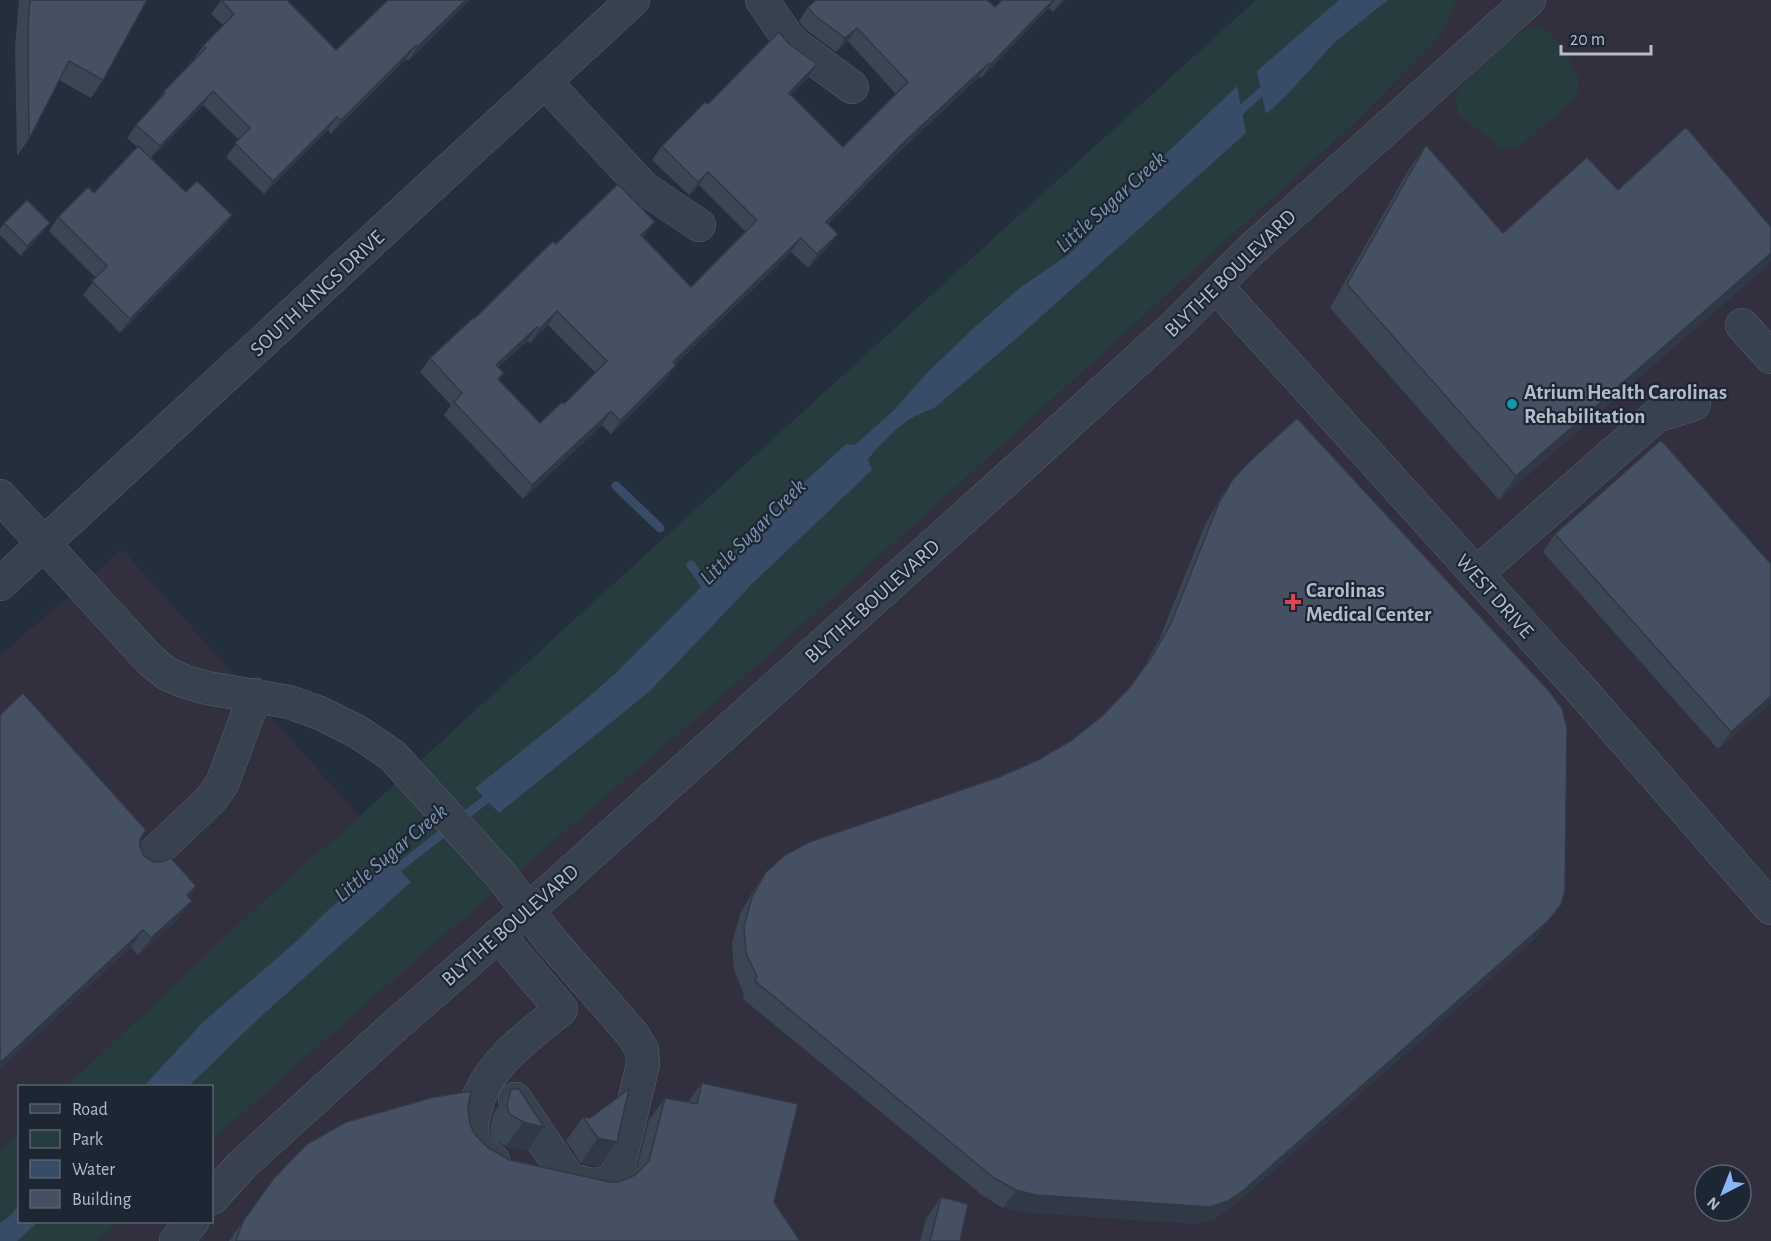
<svg xmlns="http://www.w3.org/2000/svg" width="1771" height="1241" font-family="'Alegreya Sans',sans-serif">
<rect width="100%" height="100%" fill="#242f3e"/>
<path fill="#32303f" fill-rule="evenodd" d="M1457 0H1771V1241H0V656L122 549 443 911 966 478 1358 120 1442 34ZM20 1086H212V1222H20ZM1705 1175H1741V1211H1705Z"/>
<path fill="#263c3f" d="M1256 0H1457L1442 34 1358 120 966 478 730 689 412 963 212 1140V1086H67L271 894 358 818 598 598Z
M1536 27C1560 33 1568 59 1579 79L1578 92 1573 99 1518 148 1499 147 1459 114 1456 102V94L1464 82 1513 37 1528 28Z
M19 1131 20 1222H119L97 1241H0V1150Z"/>
<path fill="#394c67" d="M1339 0H1388L1335 42 1286 96 1266 114 1257 71Z
M1237 86 1246 133 1025 331 933 409C907 415 885 439 868 459L872 470 755 581 650 691 499 813 475 788 584 701 617 672 722 566 751 531 846 444 855 445 894 410 928 372 977 325 1021 287 1068 255 1089 235 1107 210Z
M389 859 411 882 257 1020 189 1086H144L203 1022 298 940 326 912Z
M19 1204 20 1222H38L17 1241H0V1223L10 1216Z"/>
<g fill="none" stroke-linecap="round" stroke-linejoin="round">
<path stroke="#394c67" stroke-width="9" d="M1232 118 1269 85
M616 486 660 528
M691 565 710 592
M389 875 494 793"/>
<defs>
<path id="minor" d="M762 0 791 42 852 87
M545 82 644 188 699 225
M1216 286 1583 692 1771 908
M1742 325 1771 357
M0 496 150 660 166 673 183 681 207 688 289 702 320 713 358 732 393 756 500 874 552 942 633 1035 642 1050 643 1064 617 1174C601 1192 587 1183 566 1179
M1476 574 1656 416 1694 404
M0 584 633 0
M146 861 210 800 222 784 255 695
M515 1099 569 1179
M493 1160C473 1148 468 1137 474 1115 476 1107 477 1099 481 1092 496 1058 533 1033 561 1009L498 935
M212 1198 242 1165 399 1022 554 887 1019 468 1177 324 1250 251 1529 0
M176 1241 192 1222"/>
</defs>
<use href="#minor" stroke="#565f6c" stroke-width="34"/>
<use href="#minor" stroke="#38414e" stroke-width="33"/>
</g>
<path fill="#3b4654" fill-rule="evenodd" d="M19 0H147L103 80 91 98 59 80 29 139 17 156 15 46Z
M221 0 336 50 470 0 408 61 406 59 331 134 328 130 264 194 226 157 239 140 203 105 151 158 186 192 232 215 223 228 120 333 83 295 96 278 49 231 58 217 94 193 137 147 127 138 136 125 155 105 164 91 195 59H194L203 46 223 25 211 14Z
M1002 0H1065L1053 12 1049 8 981 78 979 77 896 155 828 224V247L808 268 791 252 676 364V365L667 378 611 434 602 425 523 499 444 415 451 405 420 372 430 358 474 319 556 244 645 235 643 237 691 287 746 232 699 185 689 195 652 160 662 146 708 104 808 78 790 95 843 147 896 94 848 41 836 52 805 29 799 21 808 7H995ZM548 325 596 373 564 404 540 423 499 380 504 373 498 367 528 341 530 343Z
M1426 145 1503 233 1618 190 1771 227V261L1767 266 1499 500 1330 308 1409 169Z
M4 223 43 232 21 256 0 235V229Z
M1233 479 1561 905 1536 938 1232 1207 1215 1219 1197 1224 1024 1212 1003 1208 982 1195 743 999 744 994 734 970 732 943 740 914 754 890 766 872 1038 760 1072 740 1102 716 1129 688 1141 672 1159 640 1206 523 1221 497Z
M1555 534 1771 564V703L1718 749 1543 552Z
M0 715 140 839V847L144 856 196 886 188 897 179 918 138 955 131 947 0 1069Z
M702 1083 774 1202 800 1241H229L274 1178 468 1108 470 1124 474 1133 488 1148 510 1160 610 1182H619L635 1176 649 1120 665 1098 688 1102Z
M511 1089H519L527 1151 506 1146 494 1140 491 1135 490 1129 494 1113Z
M629 1089 600 1166 581 1163 566 1141 583 1117 590 1118Z
M941 1197 960 1241H920L926 1219Z"/>
<path fill="#303945" d="M466 0H470L408 61 417 47Z
M1053 0H1055L1049 8 981 78 990 65Z
M1062 0H1065L1053 12Z
M857 28 848 41 836 52 845 38Z
M416 45 406 59 331 134 341 120Z
M989 63 979 77 896 155 816 235 826 222 905 141Z
M817 64 808 78 779 107 789 93Z
M213 91 203 105 150 159 160 146Z
M337 117 328 130 264 194 273 181Z
M708 172 699 185 689 195 698 182Z
M232 215 223 228 120 333 130 319Z
M655 222 645 235 632 248 641 235Z
M50 223 43 232 21 256 27 246Z
M838 234 828 247 808 268 817 254Z
M801 238 791 252 664 375 673 362Z
M1771 253V261L1767 266 1499 500 1516 476Z
M557 311 548 325 530 343 539 329Z
M537 327 528 341 486 378 496 365Z
M676 365 667 378 611 434 620 421Z
M611 411 602 425 523 499 532 485Z
M1771 696V703L1718 749 1731 732Z
M196 886 184 903 187 895Z
M192 901 179 918 138 955 151 938Z
M1561 905 1536 938 1232 1207 1215 1219 1197 1224 1024 1212 1003 1208 1016 1190Z
M143 930 131 947 0 1069V1063Z
M523 1122 544 1127 527 1151 506 1146Z
M598 1138 617 1142 600 1166 581 1163Z"/>
<path fill="#455162" stroke="#303945" stroke-width="1.5" fill-rule="evenodd" d="M30 0H147L103 80 69 61 29 139 28 28Z
M221 0H287L336 50 388 0H466L417 47 416 45 341 120 337 117 273 181 235 143 250 128 213 91 160 146 136 125 165 93 164 91 206 48 203 46 234 14Z
M816 0H987L995 7 1002 0H1053L990 65 989 63 905 141 826 222 838 234 817 254 801 238 673 362 676 365 620 421 611 411 532 485 454 402 462 393 430 358 473 318 474 319 553 241 556 244 618 184 655 222 641 235 691 287 757 220 708 172 698 182 662 146 705 102 708 104 778 33H780L789 44 817 64 789 93 843 147 908 82 857 28 845 38 814 15 808 7ZM557 311 607 361 564 404 562 402 540 423 498 379 504 373 496 365 537 327 539 329Z
M1686 127 1771 227V253L1516 476 1347 284 1426 145 1503 233 1587 157 1618 190Z
M138 146 186 192 197 181 232 215 130 319 92 281 107 266 58 217 88 187 94 193Z
M27 200 50 223 27 246 4 223Z
M1297 418 1549 691 1562 708 1567 728 1565 890 1561 905 1548 921 1244 1190 1228 1201 1210 1207 1036 1195 1016 1190 994 1178 755 981 757 977 746 953 744 926 752 897 766 872 785 855 809 842 999 777 1038 760 1072 740 1102 716 1129 688 1151 658 1171 623 1218 505 1233 479 1251 460Z
M1661 440 1771 564V696L1731 732 1555 534Z
M23 693 146 830 140 839V847L144 856 154 862H162L171 858 196 886 187 895 192 901 151 938 143 930 0 1063V715Z
M702 1083 798 1104 774 1202 800 1241H236L243 1221 274 1178 307 1144 346 1122 434 1097 471 1091 468 1108 470 1124 474 1133 488 1148 510 1160 610 1182H619L635 1175 649 1161 665 1098 697 1104Z
M511 1089H519L544 1127 523 1122 511 1115 508 1111 507 1105Z
M629 1089 617 1142 598 1138 583 1117 590 1118Z
M941 1197 968 1204 960 1241H930Z"/>
<circle fill="#0f9aa8" stroke="#1d2633" stroke-width="2" cx="1512" cy="404" r="6"/>
<path fill="#e0444e" stroke="#1d2633" stroke-width="2" d="M1290 593h6v6h6v6h-6v6h-6v-6h-6v-6h6z"/>
<g text-anchor="middle" stroke-width="4.5" stroke-linejoin="round" paint-order="stroke">
<g font-size="21" fill="#b4bcc9" stroke="#1d2633">
<text transform="translate(1230 273) rotate(-44)" y="7">BLYTHE BOULEVARD</text>
<text transform="translate(317 293) rotate(-43)" y="7">SOUTH KINGS DRIVE</text>
<text transform="translate(1495 596) rotate(48)" y="7">WEST DRIVE</text>
<text transform="translate(872 601) rotate(-42)" y="7">BLYTHE BOULEVARD</text>
<text transform="translate(510 925) rotate(-41)" y="7">BLYTHE BOULEVARD</text>
</g>
<g font-size="21" font-weight="bold" fill="#b4bcc9" stroke="#1d2633" text-anchor="start">
<text x="1524" y="399">Atrium Health Carolinas<tspan x="1524" dy="24">Rehabilitation</tspan></text>
<text x="1306" y="597">Carolinas<tspan x="1306" dy="24">Medical Center</tspan></text>
</g>
<g font-size="22" font-style="italic" fill="#7c92b1" stroke="#1d2633">
<text transform="translate(1110 201) rotate(-42)" y="8">Little Sugar Creek</text>
<text transform="translate(752 531) rotate(-45)" y="8">Little Sugar Creek</text>
<text transform="translate(390 852) rotate(-40)" y="8">Little Sugar Creek</text>
</g>
</g>
<rect x="18" y="1085" width="195" height="138" fill="#1d2633" stroke="#59626f" stroke-width="1.5"/>
<rect x="30" y="1104" width="30" height="9" fill="#38414e" stroke="#59626f" stroke-width="1.5"/>
<text x="72" y="1115" font-size="18" fill="#b4bcc9">Road</text>
<rect x="30" y="1130" width="30" height="18" fill="#263c3f" stroke="#59626f" stroke-width="1.5"/>
<text x="72" y="1145" font-size="18" fill="#b4bcc9">Park</text>
<rect x="30" y="1160" width="30" height="18" fill="#394c67" stroke="#59626f" stroke-width="1.5"/>
<text x="72" y="1175" font-size="18" fill="#b4bcc9">Water</text>
<rect x="30" y="1190" width="30" height="18" fill="#455162" stroke="#59626f" stroke-width="1.5"/>
<text x="72" y="1205" font-size="18" fill="#b4bcc9">Building</text>
<g transform="translate(1723 1193) rotate(222)"><circle r="28" fill="#1d2633" stroke="#59626f" stroke-width="1.5"/>
<path d="M0-4.5L10 22L0 15L-10 22Z" fill="#8ab4f8"/>
<text y="-9" font-size="16" font-weight="bold" text-anchor="middle" fill="#b4bcc9">N</text>
</g>
<path d="M1561 45v9h90v-9" fill="none" stroke="#b4bcc9" stroke-width="3"/>
<text x="1570" y="45" font-size="18" fill="#b4bcc9" stroke="#1d2633" stroke-width="4.5" paint-order="stroke">20 m</text>
</svg>
